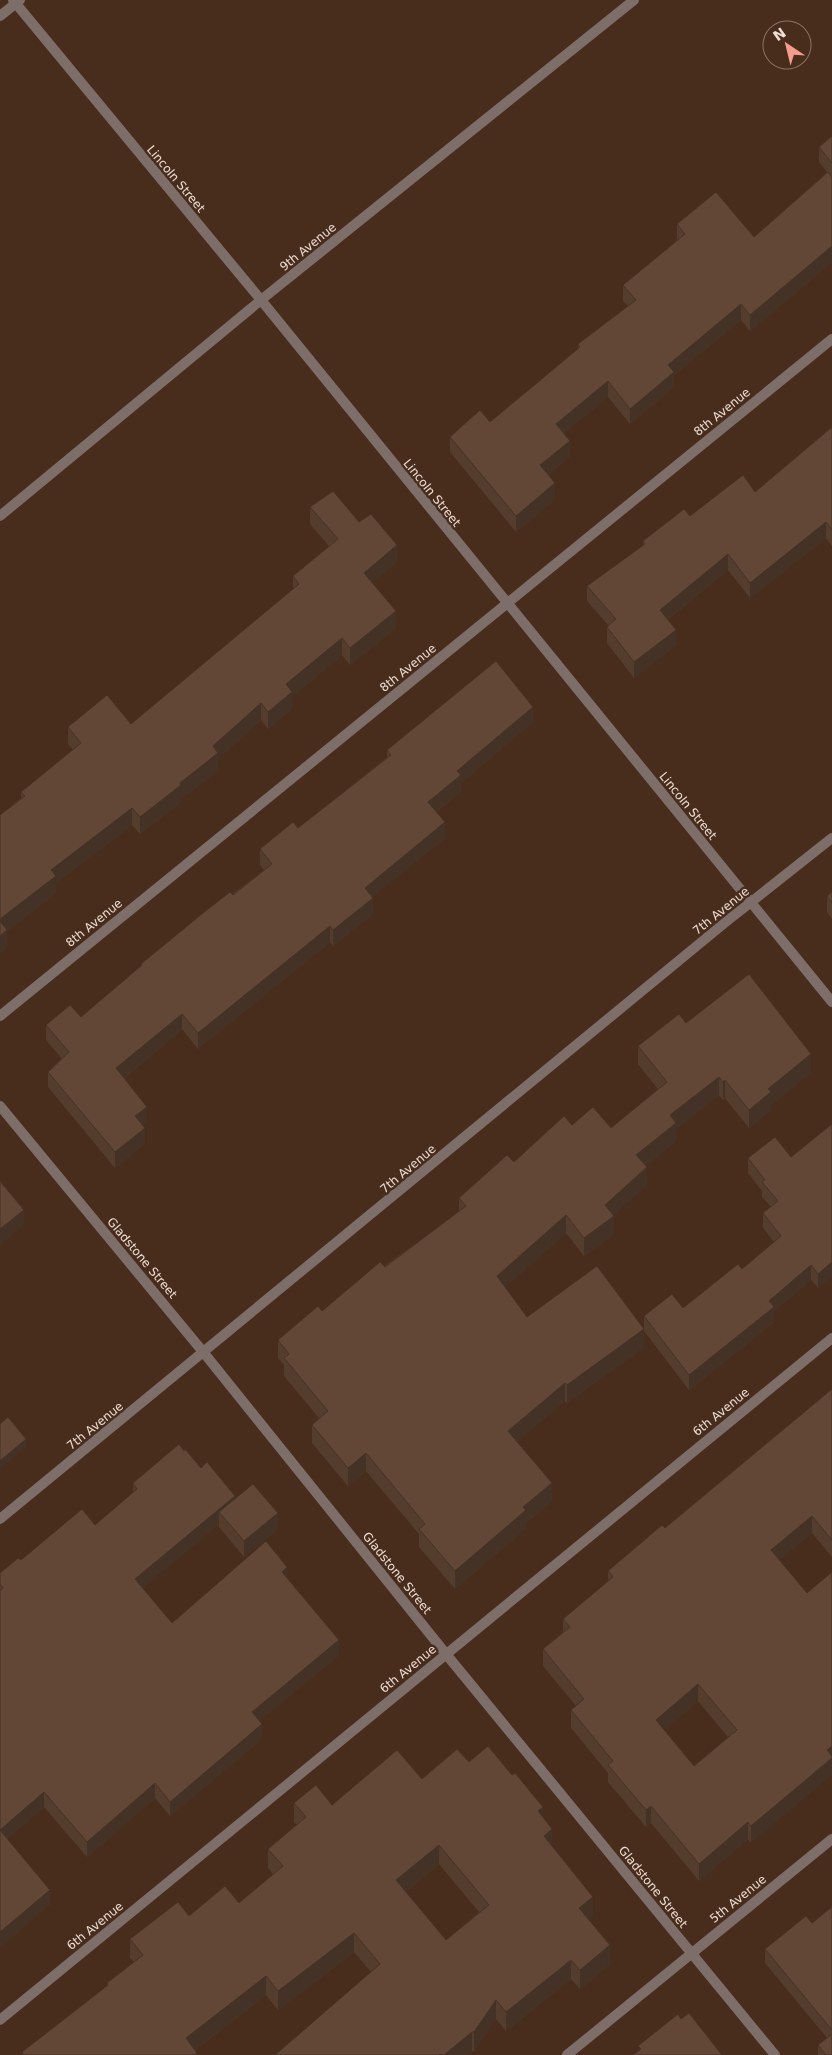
<svg xmlns="http://www.w3.org/2000/svg" width="832" height="2055" font-family="'DejaVu Sans',sans-serif">
<rect width="100%" height="100%" fill="#482d1d"/>
<g fill="none" stroke-linecap="round" stroke-linejoin="round">
<path stroke="#7e6e69" stroke-width="10" d="M0 16 20 0
M0 516 261 300 634 0
M0 1016 832 339
M0 1106 204 1353 446 1654 775 2055
M0 1519 727 921 832 838
M0 2020 832 1338
M567 2055 832 1839"/>
<path stroke="#7e6e69" stroke-width="10" d="M13 0 261 300 832 1002"/>
</g>
<path fill="#553d2e" fill-rule="evenodd" d="M832 136V262L750 331 741 320 674 375V387L630 424 608 397 564 433 570 456 548 475 555 499 516 532 450 452V437L490 422 578 349V344L628 306 623 301V285L678 241 677 240V224L754 237 827 172 819 162V147Z
M832 427V546L826 538 750 598 728 570 668 619 676 645 634 678 607 643V627L608 625 587 601V586L643 546V541L690 516 755 492Z
M310 507 359 522 397 562 372 583 396 628 350 665 342 655 292 697V709L268 729 261 720 218 759V770L181 799V802L140 834 132 825 56 883V893L7 931V947L0 953V815L21 798V792L73 750 68 744V727L131 724 293 590V576L329 546 310 524Z
M533 722 461 783V791L436 812 445 838 372 897 373 914 333 946 330 942 198 1049 182 1029 124 1078 147 1122 143 1125 145 1143 115 1168 48 1087V1072L62 1059 46 1040V1025L81 1017 141 966V964L264 870 260 865V849L298 828 387 757V750Z
M832 892V919L827 912V896Z
M686 1023 811 1072 771 1105V1110L749 1128 725 1098 723 1100 719 1095 676 1129V1141L645 1166 647 1185 613 1215 614 1234 584 1256 566 1233 505 1287 527 1317 644 1328V1316L683 1308 742 1269 774 1242 763 1228V1213L771 1207 762 1197V1191L748 1173V1158L791 1157 832 1124 818 1288 811 1280 774 1311V1322L689 1390 644 1331V1347L567 1403 565 1401 517 1441 552 1501 526 1523V1528L455 1589 419 1547V1534L366 1471 348 1486 312 1443V1425L319 1418 284 1376V1365L278 1358V1340L322 1311 459 1212V1198L572 1125 611 1128 658 1089 638 1064V1046Z
M832 1389V1557L812 1533 779 1560 751 1843 748 1839 699 1881 651 1823 646 1827 608 1782V1773L571 1728V1710L576 1706 543 1666V1649L563 1632V1619L608 1582V1571L665 1528ZM698 1701 728 1737 694 1766 664 1730Z
M184 1451 201 1468 235 1498 278 1529 244 1557 219 1527V1524L142 1588 172 1623 287 1578 339 1655 259 1721 262 1739 170 1816 155 1798 87 1857 44 1807 7 1839 50 1904 0 1947V1573L21 1560 95 1525 133 1493V1483Z
M469 1762 543 1818 552 1846 593 1916 589 1919 610 1964 580 1989 571 1979 506 2031 496 2019 474 2051H472L467 2055H275L371 1972 354 1952 278 2010 266 1995 195 2050 197 2055H22V2052L107 1987V1983L134 1962 130 1958V1939L189 1916 239 1903 273 1874 268 1868V1849L297 1825 294 1822V1803L332 1805 422 1779ZM439 1864 479 1912 446 1940 406 1892Z
M832 1907V2055H818V2045L827 2038 765 1963V1949L812 1923Z"/>
<path fill="#453226" d="M832 246V262L750 331V315Z
M741 304V320L674 375V387L630 424V409L668 365Z
M608 381V397L556 440V424Z
M570 441V456L540 481V465Z
M555 483V499L516 532V516Z
M826 522V538L750 598V583Z
M397 545V562L364 590V573Z
M728 554V570L660 625V610Z
M396 611V628L350 665V648Z
M676 630V645L634 678V662Z
M342 638V655L292 697V709L268 729V712L286 684Z
M261 703V720L218 759V770L181 799V802L140 834V817L180 783 213 746Z
M533 707V722L461 783V791L428 818V802L457 771Z
M132 808V825L56 883V893L7 931V947L0 953V919L51 870Z
M445 822V838L365 903V888Z
M373 898V914L333 946V930Z
M330 926V942L198 1049V1033Z
M182 1014V1029L116 1084V1068Z
M811 1054V1072L771 1105V1110L749 1128V1110L768 1089Z
M719 1077V1095L676 1129V1141L636 1173V1155L670 1115Z
M725 1080V1098L723 1100V1082Z
M147 1107V1122L135 1131V1116Z
M145 1128V1143L115 1168V1152Z
M647 1167V1185L606 1222 614 1216V1234L584 1256V1238L605 1205Z
M24 1210V1225L0 1245V1229Z
M566 1215V1233L497 1294V1276Z
M832 1262V1277L818 1288V1274Z
M811 1265V1280L774 1311V1322L689 1390V1375L769 1301Z
M644 1329V1347L567 1403V1385Z
M565 1383V1401L508 1449V1431Z
M26 1439V1447L0 1469V1461Z
M366 1453V1471L348 1486V1468Z
M552 1483V1501L526 1523V1528L455 1589V1571L523 1507Z
M235 1496V1511L219 1512V1524L135 1594V1579Z
M278 1513V1529L244 1557V1541Z
M812 1516V1533L771 1567V1550Z
M287 1567V1582L282 1572Z
M339 1640V1655L252 1727V1712Z
M698 1684V1701L656 1737V1720Z
M262 1724V1739L170 1816V1802Z
M832 1746V1775L751 1843V1826Z
M155 1783V1798L87 1857V1842Z
M44 1792V1807L0 1845V1830Z
M651 1806V1823L646 1827V1810Z
M543 1807V1826L538 1811Z
M748 1822V1839L699 1881V1864Z
M552 1829V1848L544 1836Z
M439 1845V1864L396 1900V1880Z
M50 1890V1904L0 1947V1932Z
M593 1897V1916L579 1927V1908Z
M354 1933V1952L278 2010V1991Z
M610 1945V1964L580 1989V1970Z
M571 1960V1979L506 2031V2012Z
M266 1976V1995L188 2055 186 2038Z
M496 2000V2019L474 2051V2032Z
M472 2032V2051L467 2055H444Z"/>
<path fill="#634736" stroke="#453226" fill-rule="evenodd" d="M832 136V163L819 147Z
M828 172 832 177V246L750 315 741 304 668 365 674 372 630 409 608 381 556 424 570 441 540 465 555 483 516 516 450 437 480 410 490 422 580 347 578 344 636 300 623 285 685 234 677 224 716 192 754 237Z
M832 427V530L826 522 750 583 728 554 660 610 676 630 634 662 607 627 616 619 587 586 645 544 643 541 684 509 690 516 743 475 755 492Z
M333 491 359 522 371 514 397 545 364 573 396 611 350 648 342 638 286 684 292 692 268 712 261 703 213 746 218 753 180 783 181 785 140 817 132 808 51 870 56 876 0 919V815L25 796 21 792 81 743 68 727 107 695 131 724 299 584 293 576 338 539 310 507Z
M496 661 533 707 457 771 461 775 428 802 445 822 365 888 373 898 333 930 330 926 198 1033 182 1014 116 1068 147 1107 135 1116 145 1128 115 1152 48 1072 69 1052 46 1025 70 1005 81 1017 142 965 141 964 203 913 230 892 233 895 272 864 260 849 293 822 298 828 391 755 387 750Z
M832 892V903L827 896Z
M0 921 7 930 0 936Z
M749 974 811 1054 768 1089 771 1092 749 1110 725 1080 723 1082 719 1077 670 1115 676 1123 636 1155 647 1167 605 1205 614 1216 584 1238 566 1215 497 1276 527 1317 597 1266 644 1329 567 1385 565 1383 508 1431 552 1483 523 1507 526 1510 455 1571 419 1529 425 1524 366 1453 348 1468 312 1425 328 1411 284 1358 289 1354 278 1340 318 1306 322 1311 380 1262 385 1267 466 1206 459 1198 507 1155 514 1162 564 1116 572 1125 593 1107 611 1128 667 1082 638 1046 679 1014 686 1023Z
M832 1124V1262L818 1274 811 1265 769 1301 774 1307 689 1375 644 1316 672 1294 683 1308 738 1264 742 1269 781 1236 763 1213 778 1201 762 1182 765 1180 748 1158 775 1137 791 1157Z
M0 1181 24 1210 0 1229Z
M832 1389V1540L812 1516 771 1550 807 1593 832 1572V1746L827 1750 832 1756V1758L751 1826 748 1822 699 1864 651 1806 646 1810 608 1765 613 1761 571 1710 584 1699 543 1649 570 1627 563 1619 613 1577 608 1571 662 1525 665 1528ZM698 1684 737 1730 694 1766 656 1720Z
M8 1417 26 1439 0 1461V1424Z
M179 1444 184 1451 185 1449 201 1468 207 1462 235 1496 135 1579 172 1623 266 1541 287 1567 282 1572 339 1640 252 1712 262 1724 170 1802 155 1783 87 1842 44 1792 0 1830V1591L3 1588 0 1584V1573L18 1558 21 1560 82 1509 95 1525 137 1489 133 1483Z
M253 1484 278 1513 244 1541 219 1512Z
M488 1746 512 1775 515 1773 543 1807 538 1811 552 1829 544 1836 593 1897 579 1908 610 1945 580 1970 571 1960 506 2012 496 2000 474 2032H472L444 2055 440 2054 439 2055H275L380 1964 354 1933 278 1991 266 1976 186 2038 197 2053 194 2055H24L22 2052 108 1985 107 1983 143 1955 130 1939 178 1902 189 1916 225 1886 239 1903 283 1866 268 1849 306 1817 294 1803 316 1785 332 1805 397 1750 422 1779 457 1749 469 1762ZM439 1845 489 1905 446 1940 396 1880Z
M0 1830 50 1890 0 1932Z
M832 1907V2030L765 1949 806 1916 812 1923Z
M689 2013 722 2055H633L641 2049 638 2046 678 2014 681 2019Z
M832 2034V2055H826L818 2045Z"/>
<g text-anchor="middle" stroke-width="5" stroke-linejoin="round" paint-order="stroke">
<g font-size="12" fill="#efded4" stroke="#482d1d">
<text transform="translate(176 179) rotate(50)" y="4">Lincoln Street</text>
<text transform="translate(308 247) rotate(-39)" y="4">9th Avenue</text>
<text transform="translate(722 412) rotate(-39)" y="4">8th Avenue</text>
<text transform="translate(432 493) rotate(51)" y="4">Lincoln Street</text>
<text transform="translate(408 668) rotate(-39)" y="4">8th Avenue</text>
<text transform="translate(688 806) rotate(51)" y="4">Lincoln Street</text>
<text transform="translate(721 911) rotate(-39)" y="4">7th Avenue</text>
<text transform="translate(94 923) rotate(-39)" y="4">8th Avenue</text>
<text transform="translate(408 1169) rotate(-40)" y="4">7th Avenue</text>
<text transform="translate(142 1258) rotate(50)" y="4">Gladstone Street</text>
<text transform="translate(721 1412) rotate(-39)" y="4">6th Avenue</text>
<text transform="translate(95 1426) rotate(-39)" y="4">7th Avenue</text>
<text transform="translate(397 1573) rotate(51)" y="4">Gladstone Street</text>
<text transform="translate(408 1669) rotate(-39)" y="4">6th Avenue</text>
<text transform="translate(653 1887) rotate(51)" y="4">Gladstone Street</text>
<text transform="translate(738 1899) rotate(-39)" y="4">5th Avenue</text>
<text transform="translate(95 1926) rotate(-39)" y="4">6th Avenue</text>
</g>
</g>
<g transform="translate(787 45) rotate(325)"><circle r="24" fill="#482d1d" stroke="#8b7466"/>
<path d="M0-4L9 19L0 12L-9 19Z" fill="#f59c91"/>
<text y="-8" font-size="14" font-weight="bold" text-anchor="middle" fill="#efded4">N</text>
</g>
</svg>
